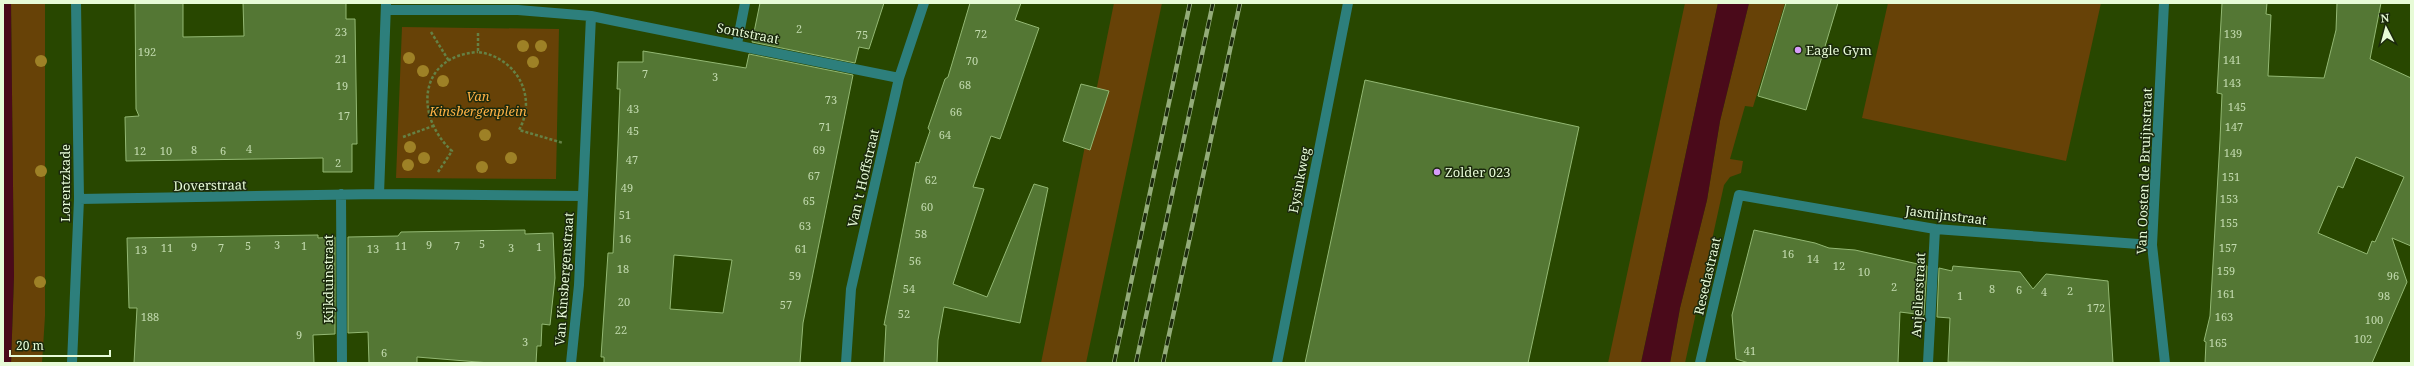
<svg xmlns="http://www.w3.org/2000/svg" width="2414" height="366" font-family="'Noto Serif',serif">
<rect width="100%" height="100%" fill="#284700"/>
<path fill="#674207" d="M11 3H45V316L42 363H11L14 276Z
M1114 3H1162L1086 363H1041Z
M1685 3H1718L1641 363H1608Z
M1749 3H1785L1753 107 1745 106 1730 159 1743 161 1741 173 1730 177 1724 185 1685 363H1670L1680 308 1707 200 1720 121Z
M1888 3H2101L2066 161 1862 118Z
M402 27 559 29 556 179 396 178Z"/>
<path fill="#4a0a1a" d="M3 3H11L14 276 11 363H3Z
M1718 3H1749L1720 121 1707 200 1680 308 1670 363H1641Z"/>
<path fill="#547734" stroke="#93b873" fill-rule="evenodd" d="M135 3H183V37L244 36 243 3H346V19H355L357 144H352V172H323V158L126 161 125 117 139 116 136 109Z
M760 3H884L869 49 859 47 855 63 752 42Z
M970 3H1021L1015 20 1039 28 1000 139 991 136 973 187 984 189 953 284 987 297 1034 184 1048 188 1020 323 944 307 938 340 937 363H884L886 325H884L916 162 919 163 930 131 928 128 945 79 948 77 951 67Z
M1786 3H1838L1806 110 1758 96Z
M2222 3H2267L2266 14 2271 15 2268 76 2324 78 2336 30 2337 3H2381L2370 59 2411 78V246L2392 238 2407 282 2372 363H2205L2206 342 2204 341 2210 316 2220 140 2222 94 2217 93ZM2356 157 2404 177 2375 242 2372 241 2367 254 2318 233 2338 186 2343 188Z
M643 51 746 68 749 54 853 75 803 323 800 363H604V357H601L608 253H613L618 144 620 89H617L618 62H643ZM674 255 732 260 723 313 670 309Z
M1365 80 1579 127 1528 363H1305Z
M1081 84 1109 91 1090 150 1063 141Z
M525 230V234L553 233 555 278 550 325 542 324 541 346H537L536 363H490L417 357V363H369L368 332 348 333V237L398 236 401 232Z
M1754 230 1815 243 1829 248 1855 250 1927 266 1924 315 1900 312 1898 363H1749L1736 359 1732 315Z
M318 235V238L335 237V334L313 335 314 363H134L137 308H129L127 238Z
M1953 266 2020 272 2033 289 2046 274 2108 281 2113 363 1948 362 1950 318 1937 317 1939 268 1952 271Z"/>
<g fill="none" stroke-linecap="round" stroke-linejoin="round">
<path stroke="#658145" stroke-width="2.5" stroke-dasharray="3 2" stroke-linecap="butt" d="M431 32 449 61
M478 33V52C516 57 538 96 519 130L563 143
M403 137 433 126
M438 172 452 151C414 116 418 56 478 52"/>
<path stroke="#2d7f7c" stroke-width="10" d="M2164 3 2152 245 2165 363
M386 10H518L591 16 899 78
M737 44 745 3
M341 194 342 363
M379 194 386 4
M79 199 379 194 582 196
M72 363 79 199 76 3
M571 363 579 285 591 16
M846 363 851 289 899 78 924 3
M1277 363 1348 3
M1700 363 1739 195 1935 229 2152 245
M1928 363 1935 229"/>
<defs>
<path id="rail" d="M1114 363 1190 3
M1136 363 1213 3
M1163 363 1240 3"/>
</defs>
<use href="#rail" stroke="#93ac79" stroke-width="4.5"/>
<use href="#rail" stroke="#1b290d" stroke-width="3" stroke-dasharray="9" stroke-linecap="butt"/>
</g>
<g fill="#9e8126">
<circle cx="523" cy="46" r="6"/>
<circle cx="541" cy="46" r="6"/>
<circle cx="409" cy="58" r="6"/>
<circle cx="41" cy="61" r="6"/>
<circle cx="533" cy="62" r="6"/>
<circle cx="423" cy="71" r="6"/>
<circle cx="443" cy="81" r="6"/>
<circle cx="485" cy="135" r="6"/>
<circle cx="410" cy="147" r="6"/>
<circle cx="424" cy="158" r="6"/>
<circle cx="511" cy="158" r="6"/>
<circle cx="408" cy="165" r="6"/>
<circle cx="482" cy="167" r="6"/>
<circle cx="41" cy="171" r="6"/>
<circle cx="40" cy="282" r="6"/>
</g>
<g fill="#d69bfa" stroke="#1b290d" stroke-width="1.5">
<circle cx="1798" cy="50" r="4"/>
<circle cx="1437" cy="172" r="4"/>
</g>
<g text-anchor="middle" stroke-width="3" stroke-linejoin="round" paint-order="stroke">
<g font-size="11" fill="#c2daae">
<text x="799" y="33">2</text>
<text x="341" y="36">23</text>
<text x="981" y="38">72</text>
<text x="2233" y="38">139</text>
<text x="862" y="39">75</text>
<text x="147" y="56">192</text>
<text x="341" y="63">21</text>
<text x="2232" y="64">141</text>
<text x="972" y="65">70</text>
<text x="645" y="78">7</text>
<text x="715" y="81">3</text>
<text x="2232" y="87">143</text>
<text x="965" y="89">68</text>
<text x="342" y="90">19</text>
<text x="831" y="104">73</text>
<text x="2237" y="111">145</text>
<text x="633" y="113">43</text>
<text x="956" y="116">66</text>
<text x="344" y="120">17</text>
<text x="825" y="131">71</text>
<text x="2234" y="131">147</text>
<text x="633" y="135">45</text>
<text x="945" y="139">64</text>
<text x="249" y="153">4</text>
<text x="194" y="154">8</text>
<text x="819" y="154">69</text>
<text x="140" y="155">12</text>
<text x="166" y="155">10</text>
<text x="223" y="155">6</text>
<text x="2233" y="157">149</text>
<text x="632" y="164">47</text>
<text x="338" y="167">2</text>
<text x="814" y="180">67</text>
<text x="2231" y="181">151</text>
<text x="931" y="184">62</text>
<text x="627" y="192">49</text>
<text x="2229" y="203">153</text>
<text x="809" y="205">65</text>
<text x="927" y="211">60</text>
<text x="625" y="219">51</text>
<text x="2229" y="227">155</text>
<text x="805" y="230">63</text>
<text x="921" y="238">58</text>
<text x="625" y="243">16</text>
<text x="482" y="248">5</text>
<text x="277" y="249">3</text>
<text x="429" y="249">9</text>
<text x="248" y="250">5</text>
<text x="304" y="250">1</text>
<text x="401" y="250">11</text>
<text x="457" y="250">7</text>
<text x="194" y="251">9</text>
<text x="539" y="251">1</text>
<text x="167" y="252">11</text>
<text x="221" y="252">7</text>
<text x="511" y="252">3</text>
<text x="2228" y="252">157</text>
<text x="373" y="253">13</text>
<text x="801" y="253">61</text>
<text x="141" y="254">13</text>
<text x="1788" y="258">16</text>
<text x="1813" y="263">14</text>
<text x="915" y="265">56</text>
<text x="1839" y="270">12</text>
<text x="623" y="273">18</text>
<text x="2226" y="275">159</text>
<text x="1864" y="276">10</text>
<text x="795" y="280">59</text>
<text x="2393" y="280">96</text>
<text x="1894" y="291">2</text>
<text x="909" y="293">54</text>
<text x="1992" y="293">8</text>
<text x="2019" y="294">6</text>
<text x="2070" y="295">2</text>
<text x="2044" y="296">4</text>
<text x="2226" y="298">161</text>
<text x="1960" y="300">1</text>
<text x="2384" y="300">98</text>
<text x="624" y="306">20</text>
<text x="786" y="309">57</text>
<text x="2096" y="312">172</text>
<text x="904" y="318">52</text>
<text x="150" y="321">188</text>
<text x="2224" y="321">163</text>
<text x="2374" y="324">100</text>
<text x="621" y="334">22</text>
<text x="299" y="339">9</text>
<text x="2363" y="343">102</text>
<text x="525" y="346">3</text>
<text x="2218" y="347">165</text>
<text x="1750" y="355">41</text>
<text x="384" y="357">6</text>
</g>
<g font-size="13" fill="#e7fbd7" stroke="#1b290d">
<text transform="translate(748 33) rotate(11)" y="5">Sontstraat</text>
<text transform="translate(2144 171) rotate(-88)" y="5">Van Oosten de Bruijnstraat</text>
<text transform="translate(863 178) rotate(-77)" y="5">Van 't Hoffstraat</text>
<text transform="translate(1299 180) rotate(-79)" y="5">Eysinkweg</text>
<text transform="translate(65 183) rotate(-90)" y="5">Lorentzkade</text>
<text transform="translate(210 185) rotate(-1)" y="5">Doverstraat</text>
<text transform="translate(1946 215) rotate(7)" y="5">Jasmijnstraat</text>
<text transform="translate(1707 276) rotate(-77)" y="5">Resedastraat</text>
<text transform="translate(328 279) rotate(-90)" y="5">Kijkduinstraat</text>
<text transform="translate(564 279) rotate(-86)" y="5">Van Kinsbergenstraat</text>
<text transform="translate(1918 295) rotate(-87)" y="5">Anjelierstraat</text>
</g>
<g font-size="13" fill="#e7fbd7" stroke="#1b290d" text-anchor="start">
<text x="1806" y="55">Eagle Gym</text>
<text x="1445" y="177">Zolder 023</text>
</g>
<g font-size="13" font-style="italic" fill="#feb145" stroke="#1b290d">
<text x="478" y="101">Van<tspan x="478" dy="15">Kinsbergenplein</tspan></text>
</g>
</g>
<rect width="2414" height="366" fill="none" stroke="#e7fbd7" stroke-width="8"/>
<g transform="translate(2386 28) rotate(354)" stroke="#1b290d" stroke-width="3" paint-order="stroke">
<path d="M0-3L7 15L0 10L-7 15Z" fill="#e7fbd7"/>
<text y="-6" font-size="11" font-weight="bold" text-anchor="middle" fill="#e7fbd7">N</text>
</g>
<path d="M10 350v6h100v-6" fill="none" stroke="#e7fbd7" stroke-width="2"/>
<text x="16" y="350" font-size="12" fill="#e7fbd7" stroke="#1b290d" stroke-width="3" paint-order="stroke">20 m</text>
</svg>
